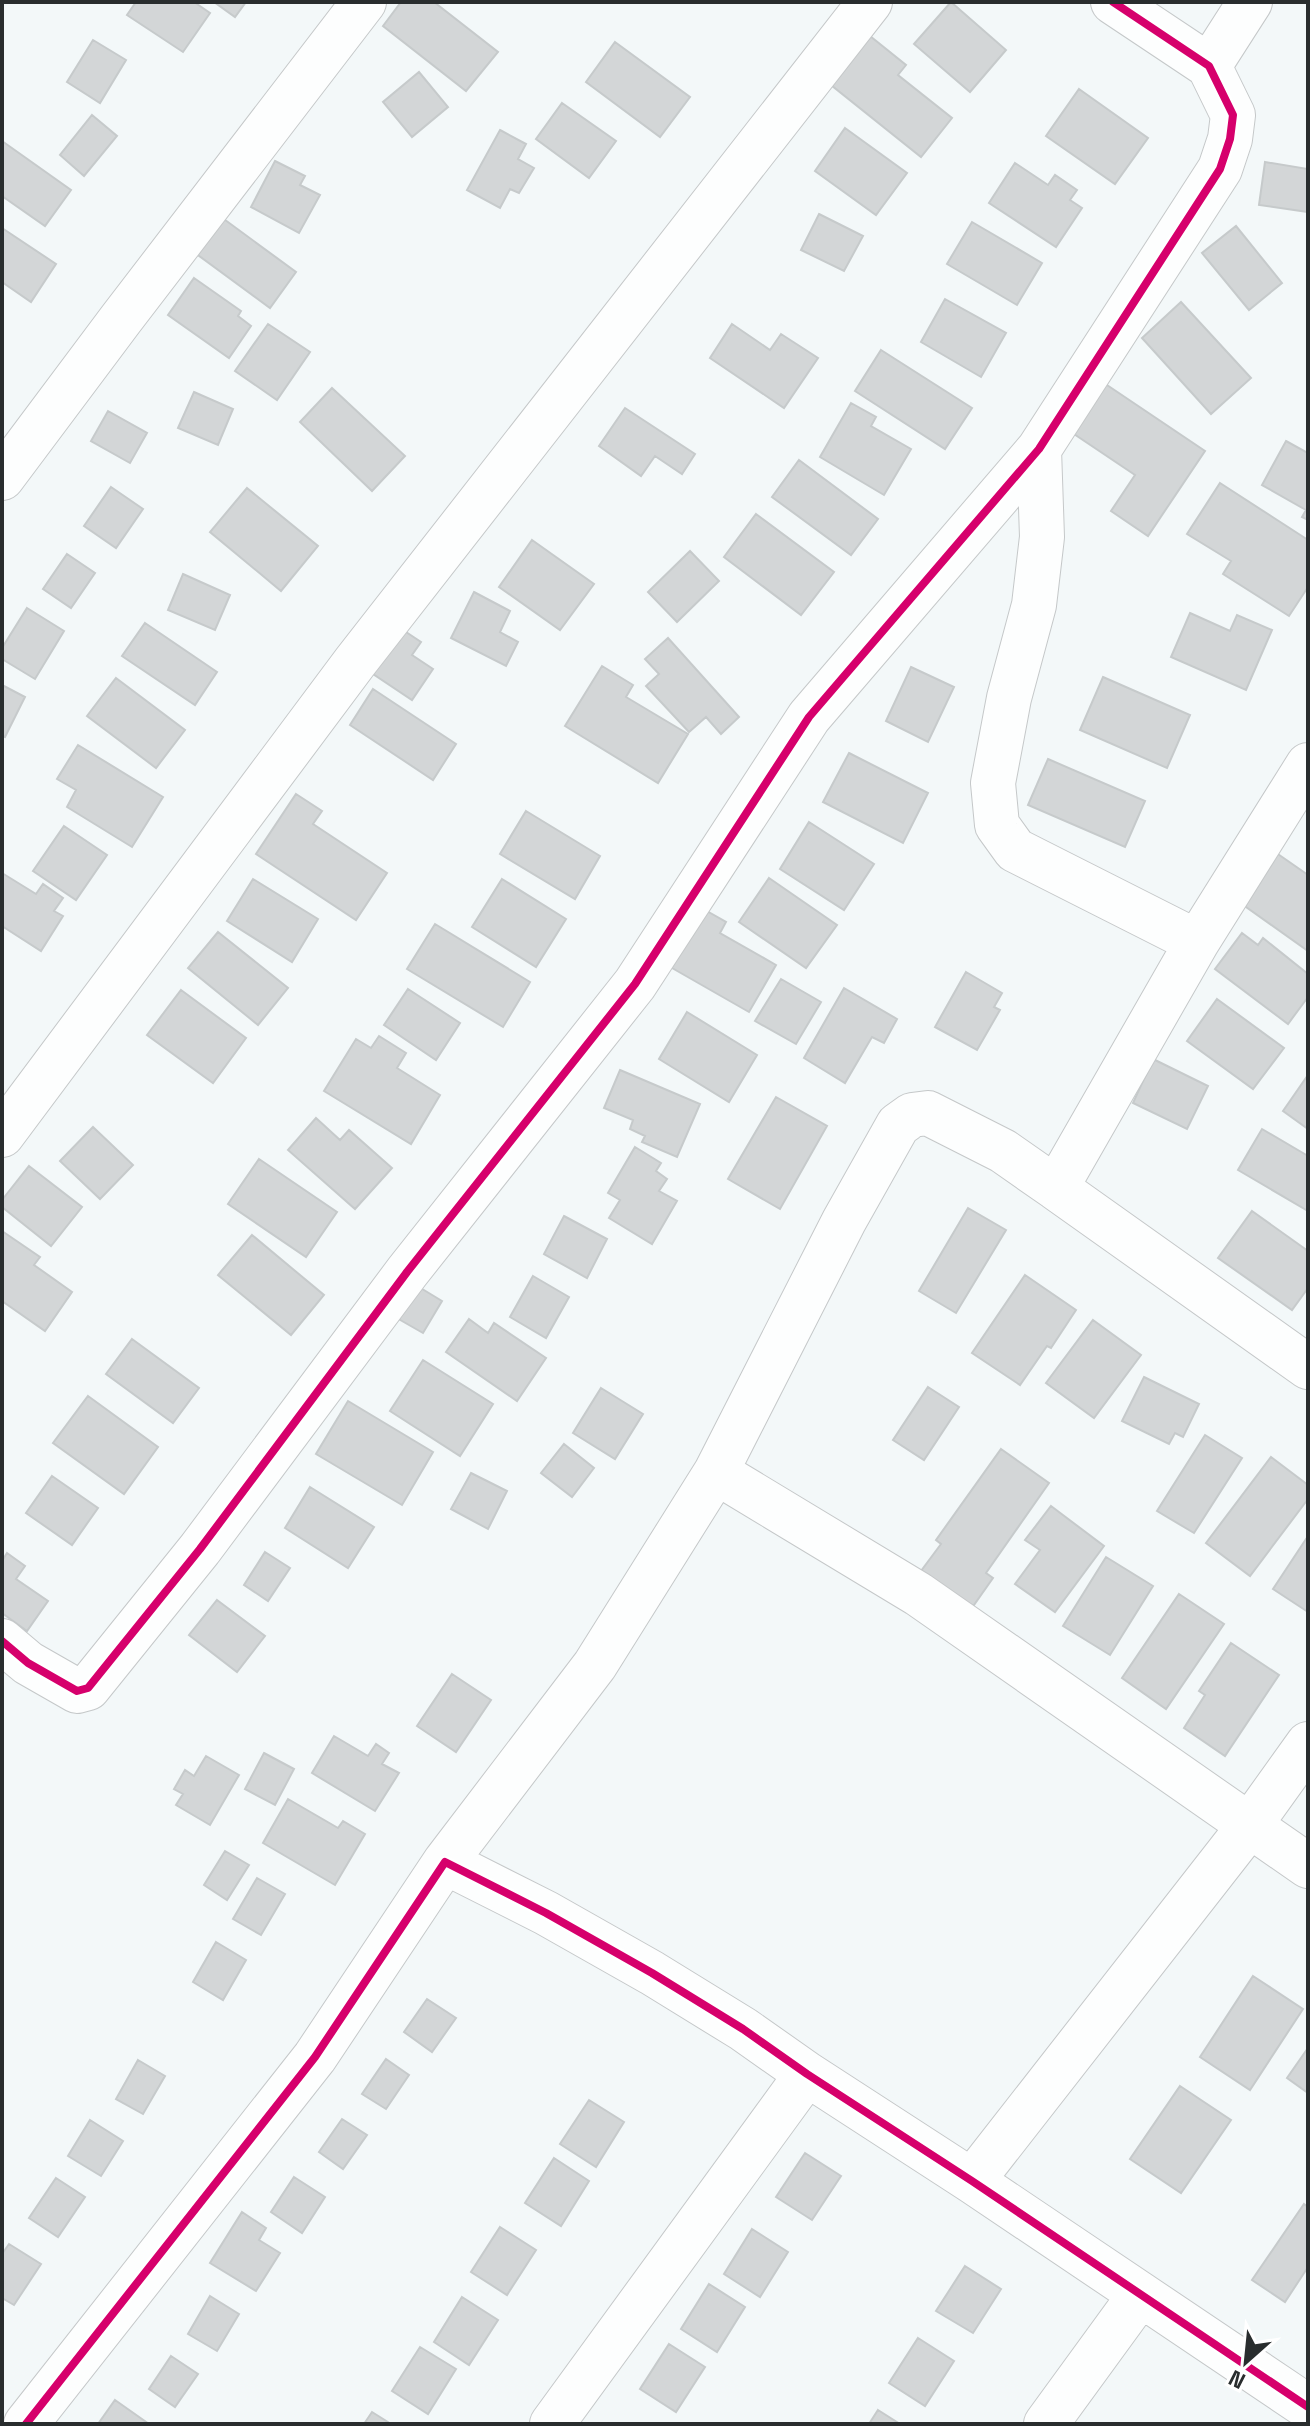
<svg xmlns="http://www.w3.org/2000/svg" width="1310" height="2426" font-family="'Space Grotesk',sans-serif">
<rect width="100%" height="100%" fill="#f3f8f9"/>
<path fill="#d3d6d7" stroke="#c6cacb" stroke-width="2" d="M136 2H194L210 13 183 52 127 15Z
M214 2H246L235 17Z
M401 2H434L498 52 466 91 383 26Z
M951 2 1006 50 970 92 914 44Z
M870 36 906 65 898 75 952 118 921 157 831 85Z
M93 40 126 60 100 103 67 82Z
M615 42 690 97 660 137 586 82Z
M419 72 448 107 412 137 383 102Z
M1079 89 1148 138 1115 184 1046 136Z
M562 103 616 141 589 178 536 139Z
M92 115 117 136 84 176 60 155Z
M845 128 907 173 876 215 815 171Z
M500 130 526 144 518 159 534 168 519 193 510 189 500 208 467 190Z
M2 141 71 190 45 226 2 196Z
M275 161 305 176 300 185 320 195 299 233 251 207Z
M1265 162 1308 169V212L1259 205Z
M1015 163 1048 185 1055 175 1077 190 1070 200 1082 208 1056 247 989 203Z
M217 214 296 272 270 308 191 250Z
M819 214 863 236 844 271 801 250Z
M972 222 1042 263 1017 305 947 264Z
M1236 226 1282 283 1249 310 1202 253Z
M2 228 56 264 31 302 2 282Z
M194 278 241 311 238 316 251 326 229 358 168 315Z
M945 299 1006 333 981 377 921 342Z
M1181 302 1251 378 1211 414 1142 338Z
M268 324 310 352 277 400 235 371Z
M732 324 770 350 781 334 818 358 784 408 710 358Z
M881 350 972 408 945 449 855 391Z
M1104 383 1205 451 1148 536 1111 511 1135 475 1071 432Z
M332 388 405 456 372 491 300 422Z
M194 392 233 409 218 445 178 428Z
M851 403 876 417 871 426 911 449 884 495 820 457Z
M625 408 695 454 682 474 655 456 641 476 599 446Z
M108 411 147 433 130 463 91 441Z
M1286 441 1308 453V520L1302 517 1306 510 1262 485Z
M799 460 878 519 851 555 772 497Z
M1220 483 1308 540V587L1289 616 1223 574 1231 561 1187 534Z
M111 487 143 509 116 548 84 526Z
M247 488 318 546 281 591 210 532Z
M756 514 834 572 801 615 724 557Z
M532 540 594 584 560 630 499 587Z
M690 551 719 581 677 622 648 592Z
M67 554 95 573 71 608 43 589Z
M183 574 230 595 215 630 168 610Z
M474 592 510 611 500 632 518 642 506 666 451 638Z
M27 608 64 631 35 679 2 659V648Z
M1190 613 1230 631 1237 615 1272 630 1246 690 1171 657Z
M145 623 217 672 195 705 122 656Z
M397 626 421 642 412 655 433 669 412 700 367 670Z
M668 638 739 717 721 734 706 717 689 732 646 686 659 674 645 659Z
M602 666 633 685 626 697 688 734 658 783 565 726Z
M911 667 954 687 928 742 886 721Z
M1103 677 1190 715 1167 768 1080 730Z
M116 678 185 730 156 768 87 716Z
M2 685 25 697 5 737 2 736Z
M373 689 456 744 433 780 350 725Z
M78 745 163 797 132 847 67 807 76 790 57 779Z
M849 753 928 793 903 843 823 802Z
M1048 759 1145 801 1125 847 1028 805Z
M296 794 322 811 313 824 387 873 356 920 256 854Z
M526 811 600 856 575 899 500 854Z
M809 822 874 864 844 910 780 869Z
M64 826 107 855 76 900 33 871Z
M1275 852 1308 875V951L1239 902Z
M2 873 36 894 43 884 63 898 54 911 63 916 41 951 2 926Z
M769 878 837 925 806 968 739 922Z
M253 879 318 919 292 962 227 921Z
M502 879 566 919 536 967 472 927Z
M698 906 726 922 720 933 776 965 749 1012 665 964Z
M435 924 530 982 503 1027 407 969Z
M218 932 288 988 258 1025 188 968Z
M1242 933 1258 945 1263 938 1308 974V997L1288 1024 1215 969Z
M966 972 1002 993 994 1007 1000 1010 977 1050 935 1027Z
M781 979 821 1002 796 1044 755 1021Z
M844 988 897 1019 884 1043 872 1037 845 1083 804 1058Z
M408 989 460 1023 436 1060 384 1025Z
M181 990 246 1038 213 1083 147 1035Z
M1217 999 1284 1048 1253 1089 1187 1041Z
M687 1012 757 1055 729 1102 659 1059Z
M379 1036 406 1053 397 1068 440 1095 411 1144 324 1091 356 1039 371 1048Z
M1153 1059 1208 1086 1187 1129 1133 1103Z
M620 1070 700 1104 677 1157 642 1142 645 1136 630 1129 633 1120 604 1108Z
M1308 1075V1129L1283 1111Z
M776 1097 827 1126 780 1209 728 1179Z
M316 1118 340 1140 349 1130 392 1168 355 1209 288 1150Z
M93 1127 133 1165 100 1199 60 1161Z
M1262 1129 1308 1156V1211L1238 1170Z
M635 1147 661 1163 656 1171 667 1179 659 1191 677 1201 652 1244 609 1218 620 1200 608 1193Z
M259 1159 337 1212 306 1257 228 1204Z
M29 1166 82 1207 51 1246 2 1207V1200Z
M968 1208 1006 1230 956 1313 919 1291Z
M1252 1211 1308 1251V1288L1292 1310 1218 1258Z
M564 1216 607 1239 587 1278 544 1254Z
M2 1231 40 1257 34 1265 72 1292 45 1331 2 1301Z
M252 1235 324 1295 291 1335 218 1275Z
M1025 1275 1076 1310 1051 1348 1047 1346 1020 1385 972 1353Z
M533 1276 569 1297 546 1338 510 1317Z
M414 1284 442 1301 423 1333 395 1317Z
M469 1319 488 1333 494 1323 546 1358 517 1401 446 1352Z
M1093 1320 1141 1355 1094 1418 1046 1383Z
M132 1339 199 1388 173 1423 106 1374Z
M423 1360 493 1404 460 1456 390 1411Z
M1144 1377 1199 1404 1183 1437 1175 1433 1169 1444 1122 1421Z
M928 1387 959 1407 924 1460 893 1440Z
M601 1388 643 1414 615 1459 573 1433Z
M88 1396 158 1447 124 1494 53 1443Z
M348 1401 433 1452 402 1505 316 1454Z
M1205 1435 1242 1458 1194 1533 1157 1511Z
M564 1444 594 1468 572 1497 541 1473Z
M1001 1449 1049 1483 986 1573 993 1578 969 1612 918 1575 941 1544 936 1540Z
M1271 1457 1308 1485V1499L1250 1576 1206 1543Z
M471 1473 507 1491 488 1529 451 1509Z
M52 1476 98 1508 72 1545 26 1513Z
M310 1487 374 1527 348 1568 285 1528Z
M1051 1506 1104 1546 1055 1612 1015 1584 1040 1550 1025 1540Z
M1308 1536V1612L1273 1589Z
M265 1552 290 1568 268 1601 244 1585Z
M7 1553 25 1566 16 1579 48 1601 27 1631 2 1613V1561Z
M1106 1557 1153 1586 1110 1655 1063 1626Z
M1179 1594 1224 1624 1166 1709 1122 1678Z
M217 1600 265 1636 237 1672 189 1635Z
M1231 1643 1279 1675 1225 1756 1184 1728 1205 1695 1199 1691Z
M452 1674 491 1700 456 1752 417 1726Z
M334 1736 368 1756 376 1744 389 1753 382 1764 399 1773 375 1811 312 1773Z
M264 1753 294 1769 275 1805 245 1789Z
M206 1756 239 1775 210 1825 176 1805 183 1794 174 1789 185 1770 194 1776Z
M288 1799 338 1828 343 1821 365 1834 335 1885 263 1843Z
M225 1851 249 1865 227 1900 204 1885Z
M257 1878 285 1894 261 1935 233 1919Z
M216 1942 246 1960 223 2000 193 1982Z
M1253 1976 1303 2009 1250 2090 1200 2057Z
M427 1999 456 2018 432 2052 404 2032Z
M1308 2048V2093L1287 2078Z
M386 2059 409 2075 386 2109 362 2094Z
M138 2060 165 2076 143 2114 116 2099Z
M1180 2086 1231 2120 1181 2193 1130 2159Z
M589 2100 624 2122 596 2167 560 2144Z
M342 2119 367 2135 343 2169 319 2152Z
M90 2120 123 2141 101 2176 68 2156Z
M805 2153 841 2176 812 2220 776 2197Z
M554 2158 589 2181 561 2226 525 2203Z
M294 2177 325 2197 302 2233 271 2212Z
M56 2178 85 2197 58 2237 29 2218Z
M1304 2204 1308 2207V2267L1285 2302 1252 2280Z
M242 2212 266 2228 259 2240 280 2253 256 2291 210 2263Z
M500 2227 536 2250 507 2295 471 2272Z
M752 2229 788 2252 760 2297 724 2274Z
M9 2244 41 2264 14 2305 2 2298V2254Z
M965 2266 1001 2289 973 2333 936 2311Z
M709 2284 745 2307 717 2352 681 2329Z
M210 2296 239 2314 217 2351 188 2334Z
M462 2297 498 2320 469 2365 434 2342Z
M918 2338 954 2361 925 2406 889 2383Z
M669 2344 705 2367 676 2412 640 2389Z
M420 2347 456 2369 428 2414 392 2391Z
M171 2356 198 2374 175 2407 149 2389Z
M115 2400 149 2424H98Z
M878 2410 900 2424H869Z
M372 2412 391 2424H364Z"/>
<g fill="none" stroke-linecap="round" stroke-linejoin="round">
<defs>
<path id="minor" d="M1209 66 1250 2
M1039 449 1042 537 1034 605 1009 698 993 783 997 825 1015 850 1197 942
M2 478 121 319 364 2
M1308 765 1197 942 1056 1188 1308 1367
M2 1135 355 662 870 2
M716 1472 918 1594 1308 1866
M2 1641 28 1663 77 1691 88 1688 200 1549 407 1272 635 984 809 717 1039 449 1220 169 1230 139 1233 115 1209 66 1113 2
M445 1862 595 1665 716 1472 844 1221 898 1125 912 1115 928 1113 1003 1151 1056 1188
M972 2181 1250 1825 1308 1744
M26 2424 315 2057 445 1862 546 1913 652 1973 743 2029 807 2074 972 2181 1308 2407
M552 2424 807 2074
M1046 2424 1140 2295"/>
</defs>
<use href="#minor" stroke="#c5c8c9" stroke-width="46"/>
<use href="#minor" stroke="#fdfefe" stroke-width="44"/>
<defs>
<path id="cycleway" d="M2 1641 28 1663 77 1691 88 1688 200 1549 407 1272 635 984 809 717 1039 449 1220 169 1230 139 1233 115 1209 66 1113 2
M26 2424 315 2057 445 1862 546 1913 652 1973 743 2029 807 2074 972 2181 1308 2407"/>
</defs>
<use href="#cycleway" stroke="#fff" stroke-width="13"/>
<use href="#cycleway" stroke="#d6006c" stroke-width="8"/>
</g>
<rect width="1310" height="2426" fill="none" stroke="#292d2e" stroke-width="8"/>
<g transform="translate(1246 2362) rotate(207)" stroke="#ffffff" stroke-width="6" paint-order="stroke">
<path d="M0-6L14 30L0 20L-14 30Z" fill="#292d2e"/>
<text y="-12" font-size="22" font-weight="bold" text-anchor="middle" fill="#292d2e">N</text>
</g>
</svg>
